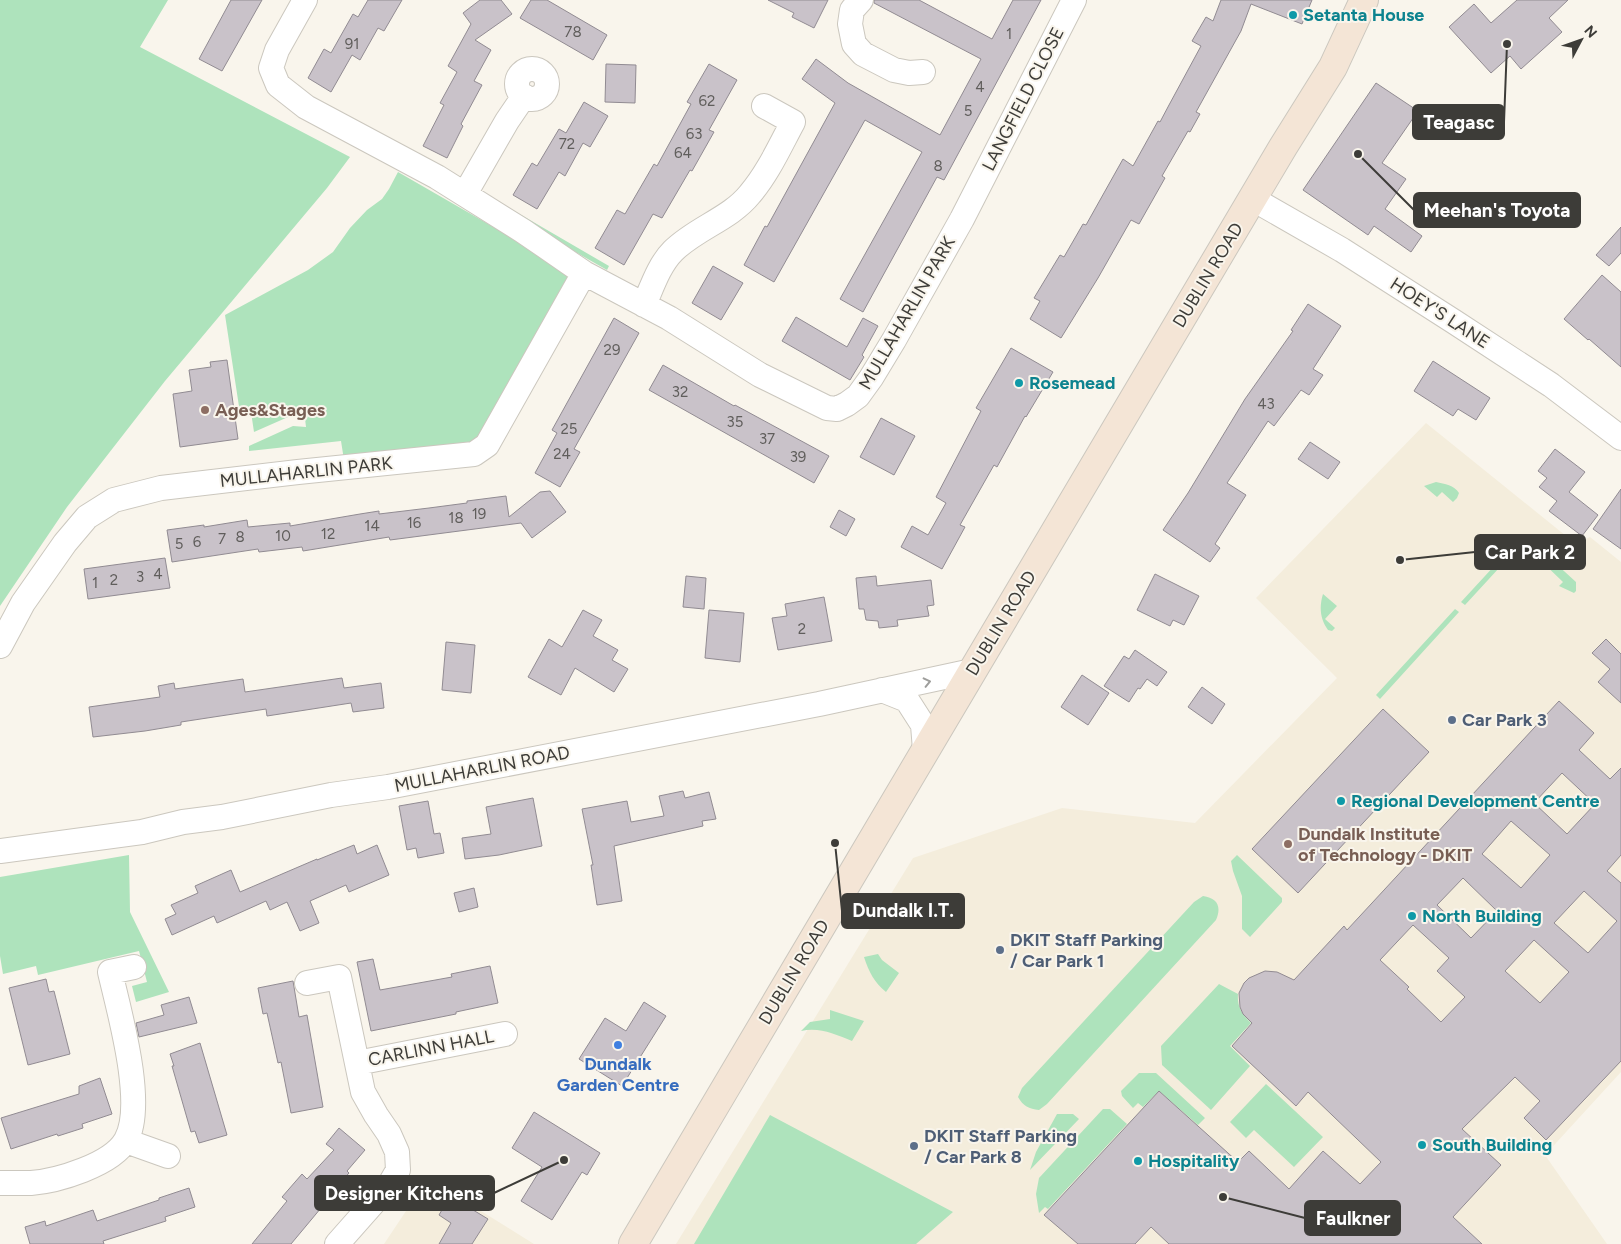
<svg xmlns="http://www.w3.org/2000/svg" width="1621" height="1244" font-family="Figtree,sans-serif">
<rect width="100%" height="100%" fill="#f9f5ec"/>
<path fill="#f4eddc" d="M1426 423 1576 544 1590 537 1621 562V1072L1545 1155 1607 1244H676L913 858 1062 808 1195 823 1337 678 1256 598Z
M428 1178 534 1244H384Z"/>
<path fill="#aee3bc" d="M0 0H168L140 47 350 157 327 188 165 381 67 507 0 606Z
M398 172 561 266 568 273 570 279 474 444 344 460 341 441 249 451V446L293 426 306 427 304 410 254 432 251 412 240 413 225 315 308 270 333 252 350 228 367 210 382 199 389 189Z
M485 194 609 266 607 270 493 205Z
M1436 482C1445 484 1454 485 1459 493L1457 498 1453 502 1442 492 1437 497 1424 486Z
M1517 547H1531L1542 551 1576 582V591L1574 593 1559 586 1563 582 1536 556 1525 567 1511 555 1465 605 1461 602 1508 551Z
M1323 594 1337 606 1325 619 1335 628 1332 631 1328 630C1320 619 1319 607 1323 594Z
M1455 609 1459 612 1380 699 1376 695Z
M129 855 130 912 169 992 136 1002 132 986 147 982 139 951 38 975 36 966 3 974 0 956V877Z
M1237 855 1282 898V902L1250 937 1242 929V896L1233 871 1231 861Z
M1203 896C1217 898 1222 906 1216 920L1047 1104 1039 1110C1029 1109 1023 1106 1018 1097L1022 1088 1194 902Z
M878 954 882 960 899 973 886 992C874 982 869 972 864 957Z
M1219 984 1238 994C1237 1007 1242 1014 1251 1023L1230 1046 1250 1066 1211 1110 1162 1065 1161 1046Z
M830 1010 864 1021 852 1041C834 1034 820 1027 801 1031L810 1022 830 1019Z
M1139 1073H1156L1205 1118 1198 1125 1159 1091 1143 1107 1138 1103 1133 1108 1122 1096 1121 1091Z
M1266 1084 1323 1137 1294 1167 1254 1130 1246 1138 1230 1122Z
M1103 1109H1110L1127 1124 1048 1209 1045 1207 1039 1213 1036 1194 1039 1178Z
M1057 1114H1073L1079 1119 1030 1170 1036 1152Z
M770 1115 953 1212 916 1244H694Z"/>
<path fill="#c9c2c9" stroke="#918b92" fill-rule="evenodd" d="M231 0H262L222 71 199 59Z
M368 0H402L384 31 378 28 360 60 352 55 331 92 308 78 324 49 331 53 353 14 358 17Z
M480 0H501L512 14 475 40 491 50 474 81 482 85 461 124 463 126 447 158 423 146 444 105 440 103 457 72 448 66 471 24 463 13Z
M531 0H547L607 35 593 60 520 18Z
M768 0H828L814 28 792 17 794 13Z
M874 0H919L992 39 1013 0H1041L944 180 937 177 863 312 840 299 922 152 865 120 774 282 744 265 765 226 767 227 835 103 802 79 816 59 848 83 940 135 981 59 874 3Z
M1221 0H1312L1302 24 1251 4 1241 31 1196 112 1200 114 1190 132 1188 131 1162 176 1165 178 1139 224 1131 220 1098 278 1061 338 1030 319 1040 301 1034 298 1060 255 1064 257 1083 224 1086 225 1123 159 1133 166 1158 121 1160 122 1169 105 1201 46 1192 41 1206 17 1213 21Z
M1517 0H1568L1549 18 1562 32 1521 69 1510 56 1491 73 1449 27 1474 4 1491 23Z
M606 64 636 65 635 103 605 102Z
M709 64 737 80 709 130 714 132 692 171 690 170 662 218 653 214 624 265 595 248 617 210 625 214 654 164 657 166 691 104 687 102Z
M1376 83 1418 111 1382 163 1406 179 1385 209 1422 236 1411 252 1374 226 1368 235 1303 190Z
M584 102 608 116 590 147 583 143 565 176 559 172 537 209 513 195 532 163 537 166 559 129 566 133Z
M1621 227V253L1609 266 1596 255Z
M713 266 743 283 721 320 692 303Z
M1602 275 1621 292V367L1589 339 1588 340 1564 319Z
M1308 304 1341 326 1313 369 1323 375 1309 395 1301 390 1274 426 1268 421 1227 483 1246 495 1215 544 1220 548 1210 562 1163 530 1188 493 1245 399 1293 331 1291 330Z
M796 317 847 347 863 318 878 326 862 355 864 357 850 380 782 341Z
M614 318 639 333 574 449 580 452 560 487 535 473 557 433 552 430Z
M1011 348 1053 372 1026 417 1025 416 997 467 994 465 960 525 965 527 942 569 901 547 912 526 928 535 946 503 936 497 981 411 976 408Z
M227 360 238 439 180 447 173 394 192 391 189 370 211 367 210 362Z
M1433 361 1490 398 1476 420 1458 409 1453 416 1414 391Z
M663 365 734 406 735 405 829 456 814 483 649 390Z
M881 418 915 436 894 475 860 457Z
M1310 442 1340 462 1328 479 1298 459Z
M1555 449 1585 472 1569 492 1598 515 1582 536 1549 511 1557 501 1539 487 1547 478 1538 471Z
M1621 489V549L1593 529Z
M550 491 566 512 532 538 521 523 390 540 389 537 303 551 302 547 259 552 258 549 172 562 167 530 204 525V527L247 520 248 527 290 523V526L360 514 379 511V514L429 508 467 503V501L506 496 509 517 540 492Z
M839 510 855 519 846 536 830 527Z
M165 558 170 588 88 599 84 569Z
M1155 574 1199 596 1184 625 1173 620 1170 626 1137 610Z
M686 576 706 578 704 609 683 607Z
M876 576 877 586 931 580 934 605 927 606 929 616 897 620 898 626 879 628 878 621 866 620 864 609H859L856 578Z
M824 597 832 641 778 650 772 618 787 616 785 604Z
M583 610 602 620 593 636 618 650 612 660 628 669 614 692 575 668 561 695 528 677 549 639 562 647Z
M709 610 744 613 740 662 705 658Z
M1606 639 1621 654V703L1598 682 1610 669 1592 653Z
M446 642 475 645 471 693 442 690Z
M1135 650 1167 672 1157 686 1147 679 1140 689 1138 688 1129 702 1104 686 1124 656 1129 659Z
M1082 675 1109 693 1088 725 1061 707Z
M342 678 344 688 381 683 384 708 353 712 351 703 267 716 266 709 181 722V725L145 731 93 737 89 707 160 697 158 686 174 683 175 689 243 679 245 692Z
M1202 687 1225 704 1212 724 1188 707Z
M1559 701 1594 733 1579 750 1610 779 1621 768V855L1607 871 1621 883V1061L1546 1140 1524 1118 1540 1101 1515 1077 1462 1129 1501 1165 1453 1217 1482 1244H1169L1151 1227 1135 1244H1078L1044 1215 1159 1091 1238 1162 1249 1151 1289 1189 1323 1151 1360 1184 1381 1162 1308 1092 1296 1106 1232 1046 1252 1023 1243 1014 1240 1007 1239 993 1244 983 1249 978 1265 971 1277 972 1294 980 1344 926 1347 930ZM1562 773 1595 804 1567 834 1534 803ZM1511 821 1550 855 1521 888 1482 854ZM1463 878 1497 911 1471 938 1437 905ZM1584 891 1617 921 1588 953 1554 923ZM1413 925 1449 958 1437 971 1465 997 1441 1022 1407 989 1409 987 1380 960ZM1534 940 1569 972 1540 1003 1505 971Z
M1383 709 1429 752 1298 893 1252 849Z
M683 791 685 798 709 792 716 819 702 821 703 826 614 846 622 901 597 905 591 865H593L582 809 627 801 631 822 664 816 659 796Z
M533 798 542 846 499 855 465 859 462 838 491 834 486 807Z
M428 801 434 834 440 833 444 853 418 858 416 848 407 850 399 806Z
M354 845 357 854 377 845 389 875 349 892 346 885 310 901 319 923 300 931 287 902 270 910 266 901 217 923 214 916 172 935 165 919 176 914 171 905 198 893 195 886 231 870 240 892 317 859V860Z
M474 888 478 907 459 912 454 893Z
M373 959 380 990 452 977 451 974 490 966 498 1003 456 1012V1014L371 1031 357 962Z
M46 979 49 992 54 991 70 1054 28 1065 9 988Z
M293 981 299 1017 307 1015 323 1107 291 1113 281 1062 278 1063 267 1013 263 1014 258 988Z
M189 997 197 1023 139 1037 136 1023 164 1015 161 1005Z
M644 1002 666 1016 622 1086 579 1059 605 1018 626 1031Z
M200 1043 227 1135 199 1143 195 1131 191 1132 172 1066H174L170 1054Z
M100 1078 112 1114 82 1124 83 1128 58 1136 57 1134 11 1149 1 1118 79 1094V1086Z
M534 1112 600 1153 587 1175 582 1172 552 1220 521 1201 542 1167 512 1148Z
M339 1128 365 1150 347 1171 349 1173 319 1207 321 1208 291 1244H252L287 1201 282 1197 302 1174 307 1179 334 1150 326 1144Z
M189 1188 195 1207 165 1217 166 1221 103 1241 104 1244H30L25 1227 45 1221 46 1226 93 1210 97 1221 159 1200V1198Z
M450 1196 488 1219 472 1244H439L451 1223 439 1215Z"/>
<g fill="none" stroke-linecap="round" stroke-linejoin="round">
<defs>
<path id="street" d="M305 0 277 50 271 68 278 85 306 107 437 177 523 231 584 273 669 318 760 375 827 408 837 409 847 404 858 396 871 378 894 340 962 219 1074 0
M861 0 852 10 850 24 854 44 863 54 894 70 909 73 923 72
M517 84a15 15 0 1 1 30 0a15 15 0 1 1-30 0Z
M465 194 507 121 524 96
M1253 199 1342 250 1453 321 1551 385 1621 438
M644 305C652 287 659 265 673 251 696 228 730 219 750 194 768 173 780 146 793 122L764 106
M0 646 23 603 65 543 87 517 114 500 161 488 298 472 474 454 487 445 584 273
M882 690 907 700 923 725 925 750
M0 851 142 832 183 822 222 817 331 795 388 787 819 704 972 671
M307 983 339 977 363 1092 376 1115 389 1134 397 1152 398 1170 390 1184 337 1244
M357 1063 505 1034
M126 1141 168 1156
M0 1183C10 1183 20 1183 31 1183 57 1181 112 1165 126 1140 146 1105 119 1011 110 972L134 967"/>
<path id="secondary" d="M633 1244 1283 147 1333 67 1364 0"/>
</defs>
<use href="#street" stroke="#cbc7be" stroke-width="26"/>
<use href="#secondary" stroke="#cbc7be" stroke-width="30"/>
<use href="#street" stroke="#fff" stroke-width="24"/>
<use href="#secondary" stroke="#f4e5d6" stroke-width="28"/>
</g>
<defs><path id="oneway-chevron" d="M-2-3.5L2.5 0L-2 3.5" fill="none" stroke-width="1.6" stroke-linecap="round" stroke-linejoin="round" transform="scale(1.25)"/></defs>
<use stroke="#9e9e9c" href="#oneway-chevron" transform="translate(927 682) rotate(-13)"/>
<g fill="#0f9aa8" stroke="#f9f5ec" stroke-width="2">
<circle cx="1293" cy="15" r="5"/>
<circle cx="1019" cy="383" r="5"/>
<circle cx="1341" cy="801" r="5"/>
<circle cx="1412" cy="916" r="5"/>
<circle cx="1422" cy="1145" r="5"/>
<circle cx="1138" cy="1161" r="5"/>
</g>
<g fill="#8d6e63" stroke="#f9f5ec" stroke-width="2">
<circle cx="205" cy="410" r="5"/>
<circle cx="1288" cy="844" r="5"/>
</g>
<g fill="#5c6f8a" stroke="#f9f5ec" stroke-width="2">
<circle cx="1452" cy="720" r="5"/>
<circle cx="1000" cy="950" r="5"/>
<circle cx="914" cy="1146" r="5"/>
</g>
<circle fill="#3f7fe0" stroke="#f9f5ec" stroke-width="2" cx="618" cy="1045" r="5"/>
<g text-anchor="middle" stroke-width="4" stroke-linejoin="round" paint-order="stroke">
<g font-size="15" fill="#605e5c">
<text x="573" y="37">78</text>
<text x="1009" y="39">1</text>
<text x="352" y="49">91</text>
<text x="980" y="92">4</text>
<text x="707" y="106">62</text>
<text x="968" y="116">5</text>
<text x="694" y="139">63</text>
<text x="567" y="149">72</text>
<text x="683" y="158">64</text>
<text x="938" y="171">8</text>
<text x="612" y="355">29</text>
<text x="680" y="397">32</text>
<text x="1266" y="409">43</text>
<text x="735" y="427">35</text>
<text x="569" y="434">25</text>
<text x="767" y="444">37</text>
<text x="562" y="459">24</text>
<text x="798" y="462">39</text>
<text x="479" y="519">19</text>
<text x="456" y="523">18</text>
<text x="414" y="528">16</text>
<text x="372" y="531">14</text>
<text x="328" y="539">12</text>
<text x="283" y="541">10</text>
<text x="240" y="542">8</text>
<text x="222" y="544">7</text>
<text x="197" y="547">6</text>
<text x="179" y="549">5</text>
<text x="158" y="579">4</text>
<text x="140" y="582">3</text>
<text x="114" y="585">2</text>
<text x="95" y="588">1</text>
<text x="802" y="634">2</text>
</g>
<g font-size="18" font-weight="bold" fill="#0d838f" stroke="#f9f5ec" text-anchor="start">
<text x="1303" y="21">Setanta House</text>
<text x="1029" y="389">Rosemead</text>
<text x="1351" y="807">Regional Development Centre</text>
<text x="1422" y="922">North Building</text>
<text x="1432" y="1151">South Building</text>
<text x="1148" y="1167">Hospitality</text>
</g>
<g font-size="18" fill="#3d3c38" stroke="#f9f5ec">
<text transform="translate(1023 99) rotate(-63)" y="6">LANGFIELD CLOSE</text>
<text transform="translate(1208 275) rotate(-59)" y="6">DUBLIN ROAD</text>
<text transform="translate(907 313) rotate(-60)" y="6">MULLAHARLIN PARK</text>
<text transform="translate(1440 313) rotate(33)" y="6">HOEY'S LANE</text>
<text transform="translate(306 472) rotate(-6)" y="6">MULLAHARLIN PARK</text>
<text transform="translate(1001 623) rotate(-59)" y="6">DUBLIN ROAD</text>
<text transform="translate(482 769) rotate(-11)" y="6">MULLAHARLIN ROAD</text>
<text transform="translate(794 972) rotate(-59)" y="6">DUBLIN ROAD</text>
<text transform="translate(431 1048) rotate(-11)" y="6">CARLINN HALL</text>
</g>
<g font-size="18" font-weight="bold" fill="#785e54" stroke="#f9f5ec" text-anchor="start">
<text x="215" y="416">Ages&amp;Stages</text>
<text x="1298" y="840">Dundalk Institute<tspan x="1298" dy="21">of Technology - DKIT</tspan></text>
</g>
<g font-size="18" font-weight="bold" fill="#4e5e75" stroke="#f9f5ec" text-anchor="start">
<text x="1462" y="726">Car Park 3</text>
<text x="1010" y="946">DKIT Staff Parking<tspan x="1010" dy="21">/ Car Park 1</tspan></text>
<text x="924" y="1142">DKIT Staff Parking<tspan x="924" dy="21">/ Car Park 8</tspan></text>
</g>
<g font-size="18" font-weight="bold" fill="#366cbe" stroke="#f9f5ec">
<text x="618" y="1070">Dundalk<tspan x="618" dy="21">Garden Centre</tspan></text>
</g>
</g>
<path fill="none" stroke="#3d3c38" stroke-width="2" d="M1507 44L1504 122M1358 154L1414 210M1400 560L1475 552M835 843L842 911M564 1160L494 1193M1223 1197L1305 1218"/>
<g fill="#3d3c38" stroke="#f9f5ec" stroke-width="2">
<circle cx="1507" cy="44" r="5"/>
<circle cx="1358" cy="154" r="5"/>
<circle cx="1400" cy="560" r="5"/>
<circle cx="835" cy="843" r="5"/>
<circle cx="564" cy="1160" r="5"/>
<circle cx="1223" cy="1197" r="5"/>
</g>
<g fill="#3d3c38" stroke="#3d3c38" stroke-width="2">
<rect x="1413" y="105" width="91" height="34" rx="5"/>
<rect x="1414" y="193" width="166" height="34" rx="5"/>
<rect x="1475" y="535" width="110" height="34" rx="5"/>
<rect x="842" y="894" width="122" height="34" rx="5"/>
<rect x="315" y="1176" width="179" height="34" rx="5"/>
<rect x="1305" y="1201" width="95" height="34" rx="5"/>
</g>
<g font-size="19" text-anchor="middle" font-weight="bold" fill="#fff">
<text x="1459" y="129">Teagasc</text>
<text x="1497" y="217">Meehan's Toyota</text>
<text x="1530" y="559">Car Park 2</text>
<text x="903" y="917">Dundalk I.T.</text>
<text x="404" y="1200">Designer Kitchens</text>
<text x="1353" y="1225">Faulkner</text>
</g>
<g transform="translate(1581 40) rotate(49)" stroke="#f9f5ec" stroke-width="4" paint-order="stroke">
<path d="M0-4L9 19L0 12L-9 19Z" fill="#3d3c38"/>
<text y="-8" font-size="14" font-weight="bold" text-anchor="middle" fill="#3d3c38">N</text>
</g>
</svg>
